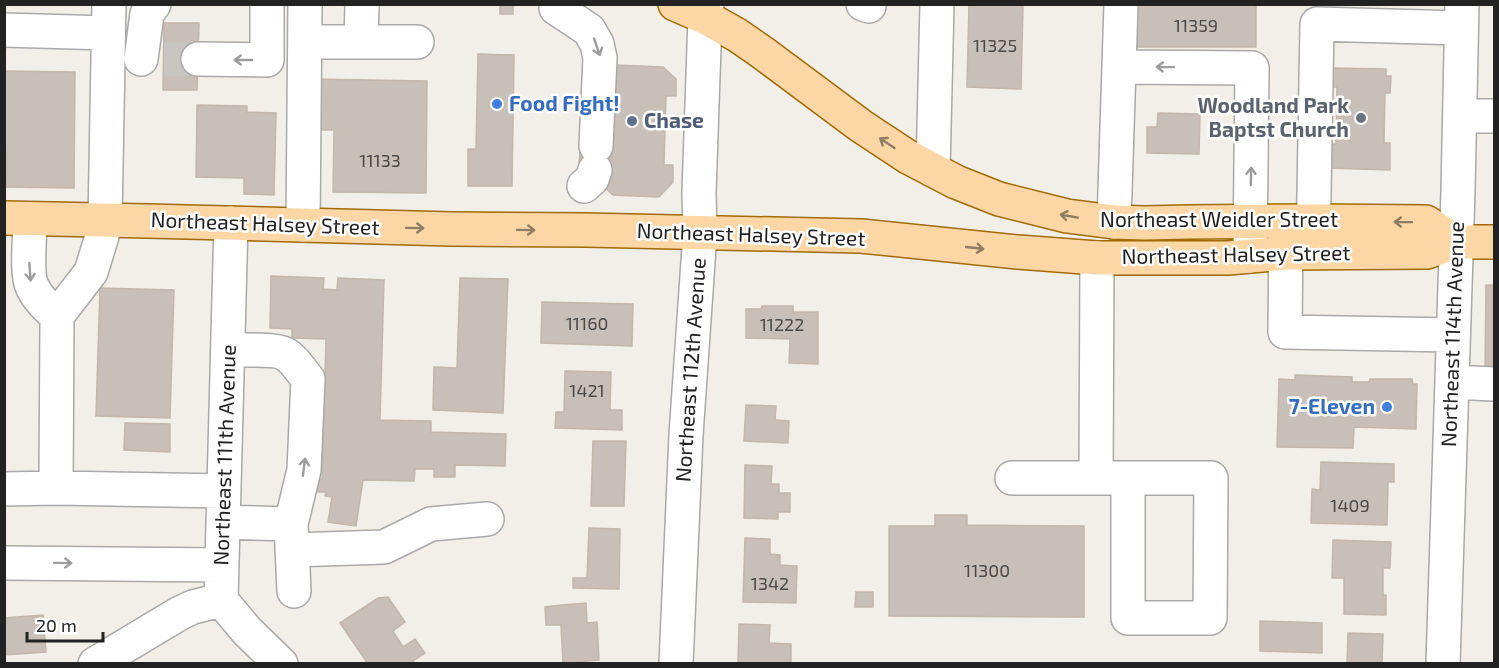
<svg xmlns="http://www.w3.org/2000/svg" width="1499" height="668" font-family="'Exo 2',sans-serif">
<rect width="100%" height="100%" fill="#f2efe9"/>
<path fill="#c7bfb8" stroke="#c4b6ab" stroke-width="1.5" d="M500 4H513V14H500Z
M969 4H1023L1021 89 967 87Z
M1136 4H1256V47H1136Z
M164 23H199L197 90H163Z
M478 54 514 55 512 186H468V149H476Z
M615 65 663 67 676 79V96H666L664 165H673V182L659 197 613 195 579 164 580 151 585 146Z
M1331 68 1386 69V76H1391L1390 93H1385L1384 143H1390V170L1328 168 1329 144H1336L1337 87H1331Z
M4 71 75 72 74 188 6 187Z
M312 79 427 81 426 193 333 192 334 130H311Z
M197 105 247 106V112L276 113 274 195 244 194V178L196 177Z
M1158 113 1200 114 1199 154 1147 153V127H1157Z
M271 276 324 278 323 289 337 290 338 278 384 280 380 420 431 421V432L506 434 505 466 455 465V477H434V469H415L414 481 363 480 356 526 328 522 332 497 325 496 326 492H317V479H322L326 339 292 338V329L270 328Z
M460 278 508 279 503 413 433 410 434 367 457 368Z
M1486 285H1494V368H1485Z
M100 288 174 290 170 418 96 416Z
M542 302 633 304 632 346 541 343Z
M762 306H793V312H818V364L789 363 790 339 746 338V309H761Z
M565 371 611 372 610 410H622V430L555 428 556 412H564Z
M1295 375 1352 377V382H1369L1370 379H1412L1413 384H1417L1416 429 1354 427 1353 448 1277 447 1279 379 1295 380Z
M746 405 776 406 775 420 789 421 788 443 744 441Z
M125 423 170 424V452L124 450Z
M593 441H626L624 506H591Z
M1321 462 1394 464V482H1388L1387 525 1311 523 1312 489 1320 490Z
M745 465 772 466 771 484H779V493H790V512H778V519L744 518Z
M935 515H967V525L1084 526V617L889 616V526H935Z
M589 528 620 529 619 589 573 588V578H587Z
M745 538 770 539V554L780 555V565L797 566 796 603 743 602Z
M1333 540 1391 542 1390 568H1383V595H1386V615L1344 614V578H1332Z
M856 592H873V607H855Z
M388 597 405 622 393 631 403 647 415 639 425 653 413 661 415 664H368L340 623 378 598Z
M586 603 587 623 597 622 599 660 563 663 561 625H546L545 607 562 605Z
M43 615 46 652 4 655V618Z
M1260 621 1322 623V653L1260 651Z
M739 624 770 625 769 643 791 644V664H738Z
M1348 633 1383 634 1382 664H1347Z"/>
<g fill="none" stroke-linecap="round" stroke-linejoin="round">
<path stroke="#c8c6c1" stroke-width="33" stroke-dasharray="33 16" stroke-linecap="butt" d="M164 59H198"/>
<defs>
<path id="minor" d="M863 4 869 6
M556 8 589 30 597 44 600 58 596 146
M4 30 108 33
M305 42H417
M361 42 362 4
M141 59 147 14 154 4
M198 59 267 60V4
M1119 67 1252 68 1250 256
M1460 116H1494
M933 170 937 4
M584 186 592 179 595 170
M30 219C30 235 26 274 32 286 37 298 47 307 57 316
M1114 222 1121 4
M231 223 221 600 247 631 281 664
M303 225 305 4
M1286 226 1285 332 1453 335
M1313 250 1317 24 1461 28
M228 350C240 350 277 349 285 354 293 358 302 372 308 379L304 470 291 524
M1452 382 1494 384
M1012 478H1211L1210 618H1128V478
M1096 478 1097 258
M56 488 57 316 91 272 102 236 105 220 109 4
M4 489 56 488 224 491
M223 522 291 524 294 591
M292 550 384 547 431 524 487 519
M4 563 222 565
M95 664 180 613 193 607 221 600
M676 664 686 435 700 233 699 193 705 17 707 4
M1443 664 1458 191 1462 4"/>
<path id="major" d="M675 4 705 17 737 35 763 53 861 126 908 157 956 182 999 199 1067 216 1114 222 1144 223 1189 222 1314 221 1426 222 1456 242
M4 218 148 221 452 229 586 230 861 236 1018 252 1097 258H1228L1286 253 1427 252 1456 242H1494"/>
</defs>
<use href="#minor" stroke="#a9a9a9" stroke-width="36"/>
<use href="#major" stroke="#a06b00" stroke-width="36"/>
<use href="#minor" stroke="#fff" stroke-width="33"/>
<use href="#major" stroke="#fcd6a4" stroke-width="33"/>
</g>
<defs><path id="oneway-shaft" d="M-6 0H5M1.5-3L5.5 0L1.5 3" fill="none" stroke-width="1.6" stroke-linecap="round" stroke-linejoin="round" transform="scale(1.5)"/></defs>
<g stroke="#9c9c9c">
<use href="#oneway-shaft" transform="translate(597 47) rotate(71)"/>
<use href="#oneway-shaft" transform="translate(243 60) rotate(-180)"/>
<use href="#oneway-shaft" transform="translate(1165 67) rotate(-179)"/>
<use href="#oneway-shaft" transform="translate(1251 176) rotate(-89)"/>
<use href="#oneway-shaft" transform="translate(30 272) rotate(86)"/>
<use href="#oneway-shaft" transform="translate(304 467) rotate(-83)"/>
<use href="#oneway-shaft" transform="translate(63 563) rotate(1)"/>
</g>
<g stroke="#8f7c63">
<use href="#oneway-shaft" transform="translate(887 143) rotate(-146)"/>
<use href="#oneway-shaft" transform="translate(1069 216) rotate(-170)"/>
<use href="#oneway-shaft" transform="translate(1403 222) rotate(-179)"/>
<use href="#oneway-shaft" transform="translate(415 228) rotate(1)"/>
<use href="#oneway-shaft" transform="translate(526 230) rotate(1)"/>
<use href="#oneway-shaft" transform="translate(975 248) rotate(6)"/>
</g>
<g fill="#3f7fe0" stroke="#fff" stroke-width="2">
<circle cx="497" cy="104" r="6"/>
<circle cx="1387" cy="407" r="6"/>
</g>
<circle fill="#6b7280" stroke="#fff" stroke-width="2" cx="1361" cy="118" r="6"/>
<circle fill="#5c6f8a" stroke="#fff" stroke-width="2" cx="632" cy="121" r="6"/>
<g text-anchor="middle" stroke-width="5" stroke-linejoin="round" paint-order="stroke">
<g font-size="18" fill="#4b4948">
<text x="1196" y="32">11359</text>
<text x="995" y="52">11325</text>
<text x="380" y="167">11133</text>
<text x="587" y="330">11160</text>
<text x="782" y="331">11222</text>
<text x="587" y="397">1421</text>
<text x="1350" y="512">1409</text>
<text x="987" y="577">11300</text>
<text x="770" y="590">1342</text>
</g>
<g font-size="21" font-weight="bold" fill="#366cbe" stroke="#fff" text-anchor="start">
<text x="509" y="111">Food Fight!</text>
<text x="1375" y="414" text-anchor="end">7-Eleven</text>
</g>
<g font-size="21" font-weight="bold" fill="#5b616d" stroke="#fff" text-anchor="end">
<text x="1349" y="113">Woodland Park<tspan x="1349" dy="24">Baptst Church</tspan></text>
</g>
<g font-size="21" font-weight="bold" fill="#4e5e75" stroke="#fff" text-anchor="start">
<text x="644" y="128">Chase</text>
</g>
<g font-size="21" fill="#222" stroke="#fff">
<text x="1219" y="227">Northeast Weidler Street</text>
<text transform="translate(265 224) rotate(2)" y="7">Northeast Halsey Street</text>
<text transform="translate(751 235) rotate(2)" y="7">Northeast Halsey Street</text>
<text transform="translate(1236 255) rotate(-1)" y="7">Northeast Halsey Street</text>
<text transform="translate(1453 334) rotate(-88)" y="7">Northeast 114th Avenue</text>
<text transform="translate(691 370) rotate(-86)" y="7">Northeast 112th Avenue</text>
<text transform="translate(225 455) rotate(-88)" y="7">Northeast 111th Avenue</text>
</g>
</g>
<rect width="1499" height="668" fill="none" stroke="#222222" stroke-width="12"/>
<path d="M27 632v9h76v-9" fill="none" stroke="#222222" stroke-width="3"/>
<text x="36" y="632" font-size="18" fill="#222222" stroke="#ffffff" stroke-width="4.5" paint-order="stroke">20 m</text>
</svg>
